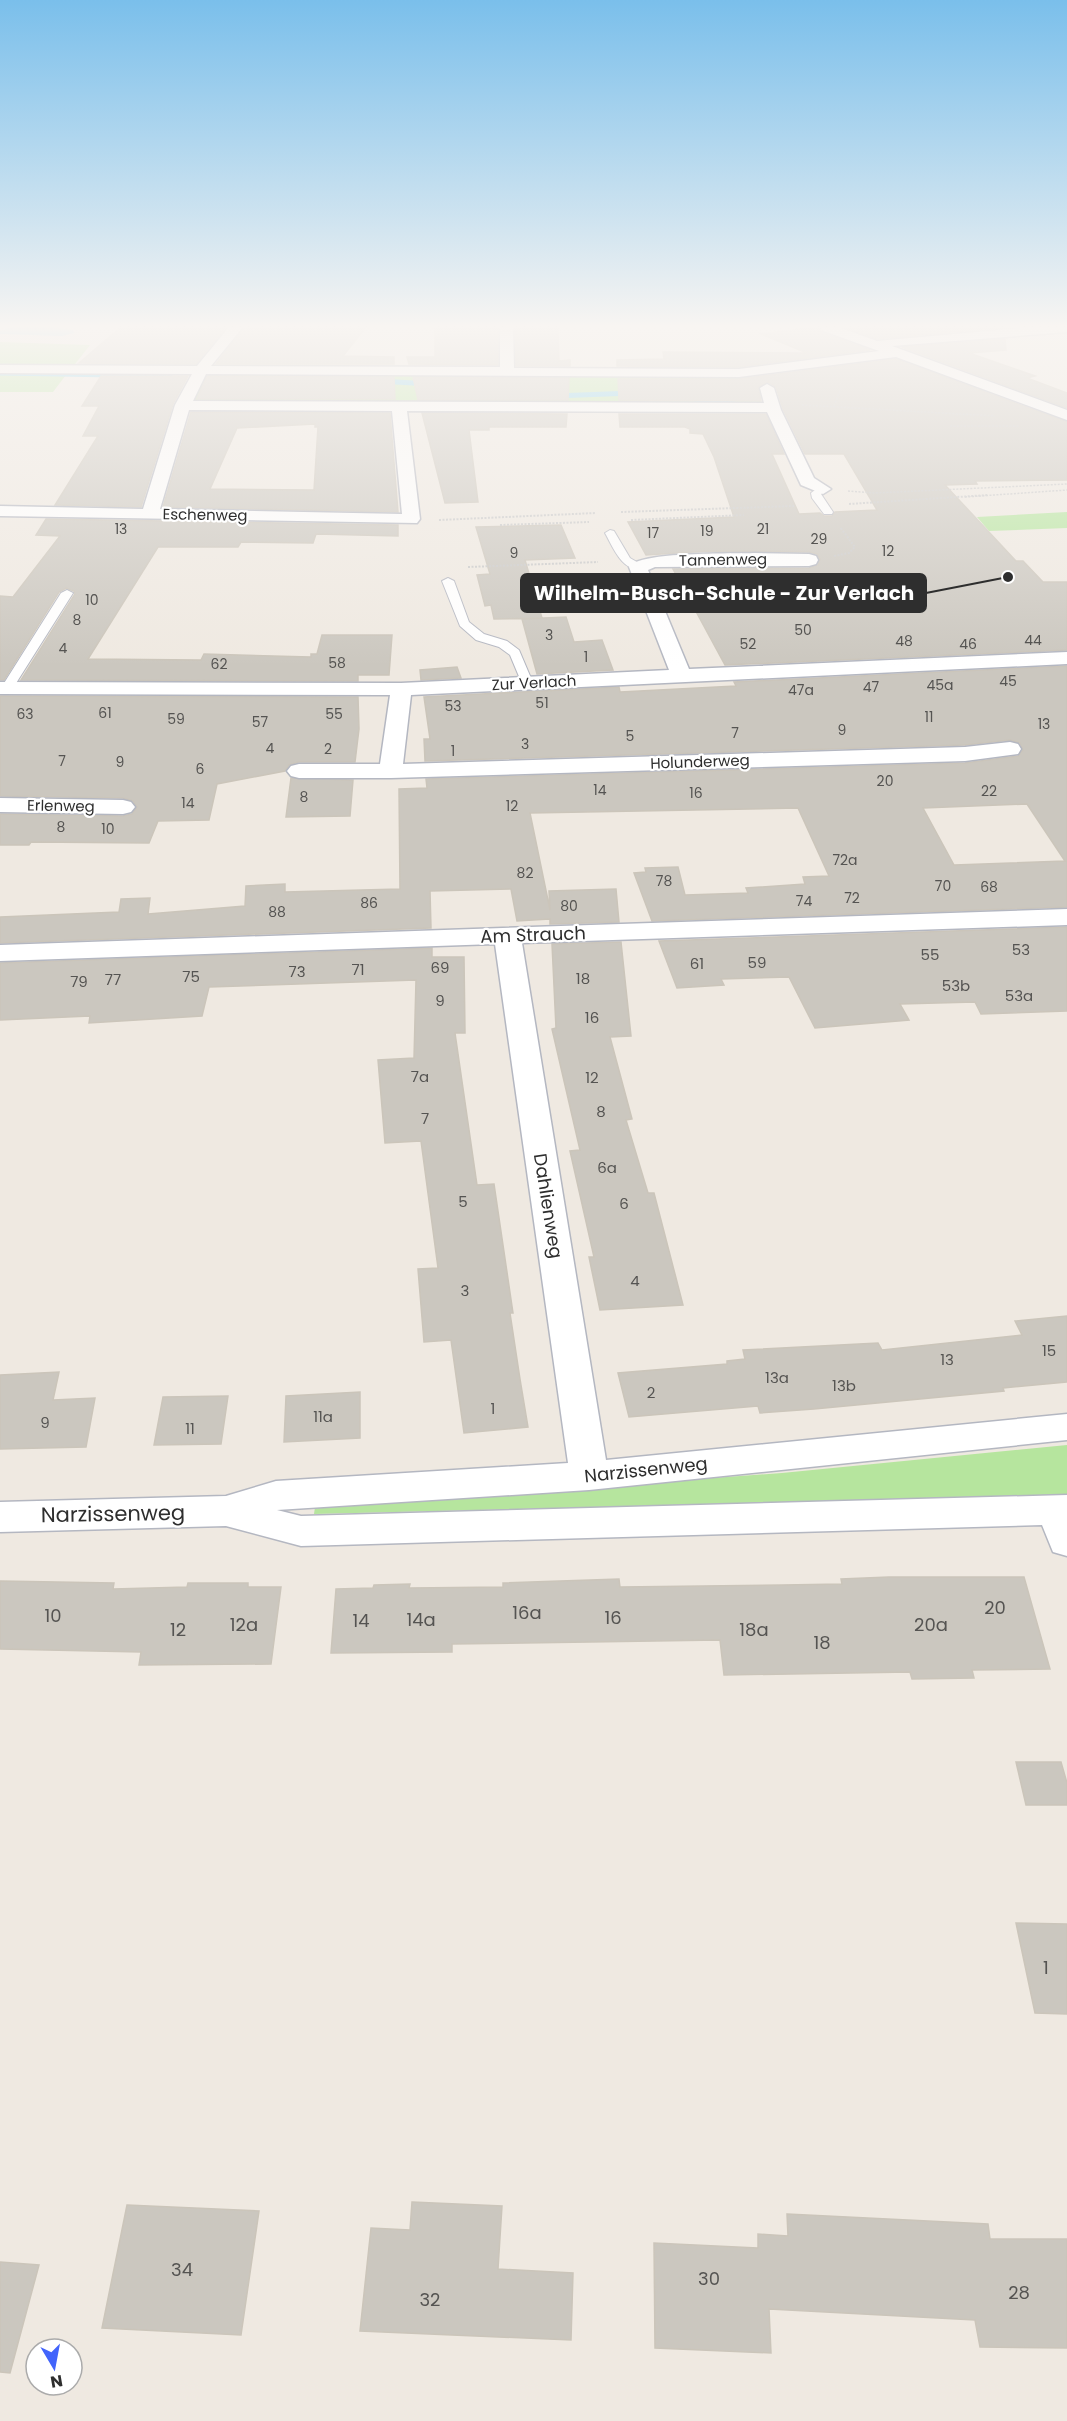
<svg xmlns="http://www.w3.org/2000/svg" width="1067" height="2421" font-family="Poppins,sans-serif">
<rect width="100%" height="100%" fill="#efe9e1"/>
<path fill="#b6e59e" d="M0 342 90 345 72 368 0 366Z
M0 374 66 375 53 392H0Z
M213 374 742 375 755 378 761 402 756 404 190 402 205 376Z
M1067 512V528L989 531 977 517Z
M1067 1445V1496L314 1514 315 1507 782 1473Z"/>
<path fill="#75cff0" d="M12 327H70L55 328 73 330 74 333 62 336 0 334V331Z"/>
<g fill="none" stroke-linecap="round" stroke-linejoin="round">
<path stroke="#75cff0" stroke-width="5" d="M0 373 170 376
M379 381 430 384
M554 396 633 393
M695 399 734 404"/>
</g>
<path fill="#cbc7bf" stroke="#cbc5ba" stroke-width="1.5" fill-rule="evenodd" d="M121 327H226L196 364 79 363Z
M245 327H366L343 356 394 357V364H216Z
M435 327H498V365L409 364 407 357H435Z
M515 327H558L559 361 570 360V366H516Z
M817 327 820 332 870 350 739 367 617 366V360L664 359 663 352 807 353 761 334Z
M844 327H1005L877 339Z
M1005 339 1006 350 969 353 1035 376 1027 378 1067 393V408L902 347Z
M896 359 1067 422V480L975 481 977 484 945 485 1016 561H1023L1043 582H1067V650L725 665 673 569 809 568 818 565 820 559 817 554 809 552 708 551 646 555 628 522 734 517 714 457 703 434 690 433V429L685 427H620L619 414H766L784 454H772L799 514 820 513 824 516H832L835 512 877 510 844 454H805L783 409 776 387 768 382 758 387 761 401 619 400 618 379H739Z
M101 376H188L173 404 141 507 55 505 98 436H83L99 406H82Z
M207 376 394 377 395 399H197Z
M413 377 569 378 568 400H418Z
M191 412 390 413 398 512 163 507ZM315 424V427H318L314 490 210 489 237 428Z
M422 413 567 414 566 427H489V430H469L478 502 445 503Z
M46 519 398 525V536L316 534 313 543 241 542 238 547H158L88 659 201 660 204 654 311 657V654H317L322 635H392L389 675H358V681L21 680 75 594 74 591 66 588 59 592 4 680H0V596L13 597 60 536 36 535Z
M561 525 575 558 525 560 542 618 494 619 491 605 485 606 477 575 490 574 476 527Z
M566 617 574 642 602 640 613 670 537 674 522 619Z
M1067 666V907L652 921 634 873 646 872 645 868 678 867 685 895 748 893 746 888 805 884 803 877 829 876 798 808 530 813 550 910 549 891 616 889 619 922 550 924V919L517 921 511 889 430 891 431 928 0 943V917L119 912 121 899 150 898 148 914 245 906 246 886 285 884V892L400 889 399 789 427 788 426 779 965 763 1018 756 1023 750 1020 743 1010 740 965 745 425 761 424 739H430L424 697 619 687 620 692 736 686 734 682ZM1027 804 1065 861 954 865 923 808Z
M457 667 461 678 421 680 420 670Z
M0 696 358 697 359 729 355 762H298L289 765 285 771 217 784 209 820 158 821 149 843 31 842 29 845H0V814L123 816 132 814 137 807 133 801 123 798 0 796Z
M291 778 353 780 350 816 286 817Z
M1067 927V1011L981 1014 975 1002 900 1004 909 1020 815 1028 789 977 721 979 724 985 677 988 659 941Z
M621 942 631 1036 610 1037 632 1119 626 1120 648 1193H654L683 1305 600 1310 589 1257H594L570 1151 580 1150 552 1029 556 1028 552 944Z
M432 948V957H464L465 1033H455L477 1185 494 1184 513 1313H510L520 1379 528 1427 464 1433 451 1340 424 1342 418 1269 438 1268 421 1141 385 1143 378 1060 414 1058 416 980 209 987 202 1016 89 1023 90 1016 0 1020V963Z
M1067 1316V1382L1003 1388 1004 1391 814 1409 760 1413 758 1406 629 1417 618 1373 727 1364V1361L745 1359 743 1350 878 1343 882 1350 1022 1335 1015 1321Z
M59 1372 53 1400 95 1398 86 1447 0 1449V1375Z
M360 1392V1438L284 1442 286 1396Z
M228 1396 221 1444 154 1445 163 1397Z
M889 1577H1024L1050 1669 972 1670 974 1678 912 1679 910 1672 724 1675 720 1640 452 1644V1652L331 1653 336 1589 373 1588 374 1585 410 1584 409 1588 503 1587V1583L619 1579 620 1587 782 1585 842 1584 841 1579Z
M0 1581 114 1583 113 1589 187 1587 188 1583H248V1587H281L271 1664 139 1665 141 1652 0 1649Z
M1016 1762H1061L1067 1783V1805H1026Z
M1016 1923 1067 1924V2014L1035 2013Z
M412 2202 502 2206 498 2269 573 2273 571 2340 360 2331 371 2228 410 2230Z
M127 2205 259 2211 241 2335 102 2328Z
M787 2214 988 2224 990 2239H1067V2348L980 2347 975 2320 769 2309 771 2353 655 2348 654 2243 758 2248V2234L788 2236Z
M0 2262 39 2265 10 2373 0 2372Z"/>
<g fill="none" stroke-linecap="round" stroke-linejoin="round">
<defs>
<path id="lane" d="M819 487 828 489 821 494 833 512 832 514H824L812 498 811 493Z
M610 530 614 531 630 558 642 565V569C622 572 613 547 605 533Z
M448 578 454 581 469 622 484 634 507 641 519 650 533 683 531 686H523L510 655 499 647 476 640 460 626 442 581Z
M67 590 73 593 13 688 7 692 3 691 1 688 61 593Z"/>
<path id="street" d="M229 327H243L211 366 500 367V327H513L514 368 739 369 879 351 821 330 820 327H838L877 341 1033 327H1067V332L892 346 1067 410V420L896 357 739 377 206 374 193 401 764 403 760 388 767 384 774 388 781 410 814 478 831 489 823 494 801 485 767 412 407 411 420 519 417 523 0 516V506L143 509 175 405 192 374 0 373V365L197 366ZM189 410 392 411 402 514 160 509Z
M755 553 809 554 816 556 818 560 816 564 809 566 655 567 648 570 689 669 1067 652V664L411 695 403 764 965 747 1010 742 1018 744 1021 749 1018 754 965 761 391 778H299L291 776 287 771 291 766 299 764H380L390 695 0 694V682L401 683 669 670 629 567C640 551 733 554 755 553Z
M0 798 123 800 131 802 135 807 131 812 123 814 0 812Z
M1067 909V925L522 943 606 1460 1067 1414V1440L589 1490 277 1510 301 1516 1067 1495V1556L1053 1552 1042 1525 301 1546 226 1526 0 1532V1502L226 1496 276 1481 568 1463 495 944 0 961V945Z"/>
</defs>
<use href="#lane" stroke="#b4b7c1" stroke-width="2"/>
<use href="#street" stroke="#b4b7c1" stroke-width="3"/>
<path stroke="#c9c9c9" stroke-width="1.5" stroke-dasharray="2 1.5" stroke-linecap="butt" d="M802 405 995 416
M834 406 842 386
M950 426H1020
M848 491 875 493 1067 484
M965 497 1067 490"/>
<path stroke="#c9c9c9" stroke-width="2" stroke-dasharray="2 1.5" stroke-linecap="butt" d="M849 504 988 495
M621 512 794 506
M439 520 596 513
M631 520 744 515
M500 525 589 522
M834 556 849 553 855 547 840 527
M468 567 598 562"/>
<use href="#lane" fill="#fff" fill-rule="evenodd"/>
<use href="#street" fill="#fff" fill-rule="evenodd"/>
</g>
<linearGradient id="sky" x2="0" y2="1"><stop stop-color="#7abfeb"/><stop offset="0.49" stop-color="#f8f5f2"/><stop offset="1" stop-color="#f8f5f2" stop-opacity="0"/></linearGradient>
<rect width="1067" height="666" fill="url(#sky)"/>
<g text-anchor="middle" stroke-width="4.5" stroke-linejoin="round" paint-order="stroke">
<g font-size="14" fill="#555452">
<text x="121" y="534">13</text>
<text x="763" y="534">21</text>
<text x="707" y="536">19</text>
<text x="653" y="538">17</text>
<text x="819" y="544">29</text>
<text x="888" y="556">12</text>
<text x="514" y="558">9</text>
<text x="92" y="605">10</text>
<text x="77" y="625">8</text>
<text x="803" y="635">50</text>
<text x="549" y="640">3</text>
<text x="1033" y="645">44</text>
<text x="904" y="646">48</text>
<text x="748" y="649">52</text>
<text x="968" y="649">46</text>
<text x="63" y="653">4</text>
<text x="586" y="662">1</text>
<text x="337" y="668">58</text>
<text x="219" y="669">62</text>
<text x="1008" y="686">45</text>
<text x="940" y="690">45a</text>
<text x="871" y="692">47</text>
<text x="801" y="695">47a</text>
<text x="542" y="708">51</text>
<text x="453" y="711">53</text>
<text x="105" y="718">61</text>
<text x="25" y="719">63</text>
<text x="334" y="719">55</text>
<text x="929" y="722">11</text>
<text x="176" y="724">59</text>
<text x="260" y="727">57</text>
<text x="1044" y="729">13</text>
<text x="842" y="735">9</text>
<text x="735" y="738">7</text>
<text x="630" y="741">5</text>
<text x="525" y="749">3</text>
<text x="270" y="753">4</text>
<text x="328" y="754">2</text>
<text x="453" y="756">1</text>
<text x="62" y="766">7</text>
<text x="120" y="767">9</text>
<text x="200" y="774">6</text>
<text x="885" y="786">20</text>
<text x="600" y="795">14</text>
<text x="989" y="796">22</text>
<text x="696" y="798">16</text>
<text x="304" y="802">8</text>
<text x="188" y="808">14</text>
<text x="512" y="811">12</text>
<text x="61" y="832">8</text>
<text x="108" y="834">10</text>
<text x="845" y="865">72a</text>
<text x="525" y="878">82</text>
<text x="664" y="886">78</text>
<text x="943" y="891">70</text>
<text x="989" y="892">68</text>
<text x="852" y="903">72</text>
<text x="804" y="906">74</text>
<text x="369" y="908">86</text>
<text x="569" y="911">80</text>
<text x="277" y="917">88</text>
</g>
<g font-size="15" fill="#2e2e2e" stroke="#fff">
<text transform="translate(205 515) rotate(1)" y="5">Eschenweg</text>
<text transform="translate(723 560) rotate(-1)" y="5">Tannenweg</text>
<text transform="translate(534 683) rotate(-3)" y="5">Zur Verlach</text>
<text transform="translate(700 762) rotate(-2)" y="5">Holunderweg</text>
<text transform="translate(61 806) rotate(1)" y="5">Erlenweg</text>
</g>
<g font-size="15" fill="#555452">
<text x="1021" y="955">53</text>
<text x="930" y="960">55</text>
<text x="757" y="968">59</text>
<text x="697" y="969">61</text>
<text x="440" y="973">69</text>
<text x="358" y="975">71</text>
<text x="297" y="977">73</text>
<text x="191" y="982">75</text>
<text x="583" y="984">18</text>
<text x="113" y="985">77</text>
<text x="79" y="987">79</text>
<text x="956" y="991">53b</text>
<text x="1019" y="1001">53a</text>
<text x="440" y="1006">9</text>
<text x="592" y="1023">16</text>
<text x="420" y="1082">7a</text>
<text x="592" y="1083">12</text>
<text x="601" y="1117">8</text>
<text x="425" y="1124">7</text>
<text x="607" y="1173">6a</text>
<text x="463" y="1207">5</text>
<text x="624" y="1209">6</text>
<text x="635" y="1286">4</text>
<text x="465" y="1296">3</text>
<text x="1049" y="1356">15</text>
<text x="947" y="1365">13</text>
<text x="777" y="1383">13a</text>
<text x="844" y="1391">13b</text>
<text x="651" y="1398">2</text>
<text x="493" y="1414">1</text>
<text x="323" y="1422">11a</text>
<text x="45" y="1428">9</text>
<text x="190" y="1434">11</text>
</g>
<g font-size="18" fill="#2e2e2e" stroke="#fff">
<text transform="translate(533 935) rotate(-2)" y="6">Am Strauch</text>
<text transform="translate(548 1206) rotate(81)" y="6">Dahlienweg</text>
<text transform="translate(646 1470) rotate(-6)" y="6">Narzissenweg</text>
</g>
<g font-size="18" fill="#555452">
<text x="995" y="1614">20</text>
<text x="527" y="1619">16a</text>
<text x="53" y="1622">10</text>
<text x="613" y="1624">16</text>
<text x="421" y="1626">14a</text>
<text x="361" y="1627">14</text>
<text x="244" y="1631">12a</text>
<text x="931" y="1631">20a</text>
<text x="178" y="1636">12</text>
<text x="754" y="1636">18a</text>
<text x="822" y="1649">18</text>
<text x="1046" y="1974">1</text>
<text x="182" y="2276">34</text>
<text x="709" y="2285">30</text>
<text x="1019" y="2299">28</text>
<text x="430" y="2306">32</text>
</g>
<g font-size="21" fill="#2e2e2e" stroke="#fff">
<text transform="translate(113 1514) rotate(-1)" y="7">Narzissenweg</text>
</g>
</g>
<path fill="none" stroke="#2e2e2e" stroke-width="2" d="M1008 577L926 593"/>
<circle fill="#2e2e2e" stroke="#fff" stroke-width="2" cx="1008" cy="577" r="6"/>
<rect fill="#2e2e2e" stroke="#2e2e2e" stroke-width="2" x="521" y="574" width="405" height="38" rx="6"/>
<g font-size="20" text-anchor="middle" font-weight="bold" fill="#fff">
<text x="724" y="600">Wilhelm-Busch-Schule - Zur Verlach</text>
</g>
<g transform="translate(54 2367) rotate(170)"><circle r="28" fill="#ffffff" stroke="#ababab" stroke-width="1.5"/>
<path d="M0-4.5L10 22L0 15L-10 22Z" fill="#4264fb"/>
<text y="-9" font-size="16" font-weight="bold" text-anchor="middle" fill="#2e2e2e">N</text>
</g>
</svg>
